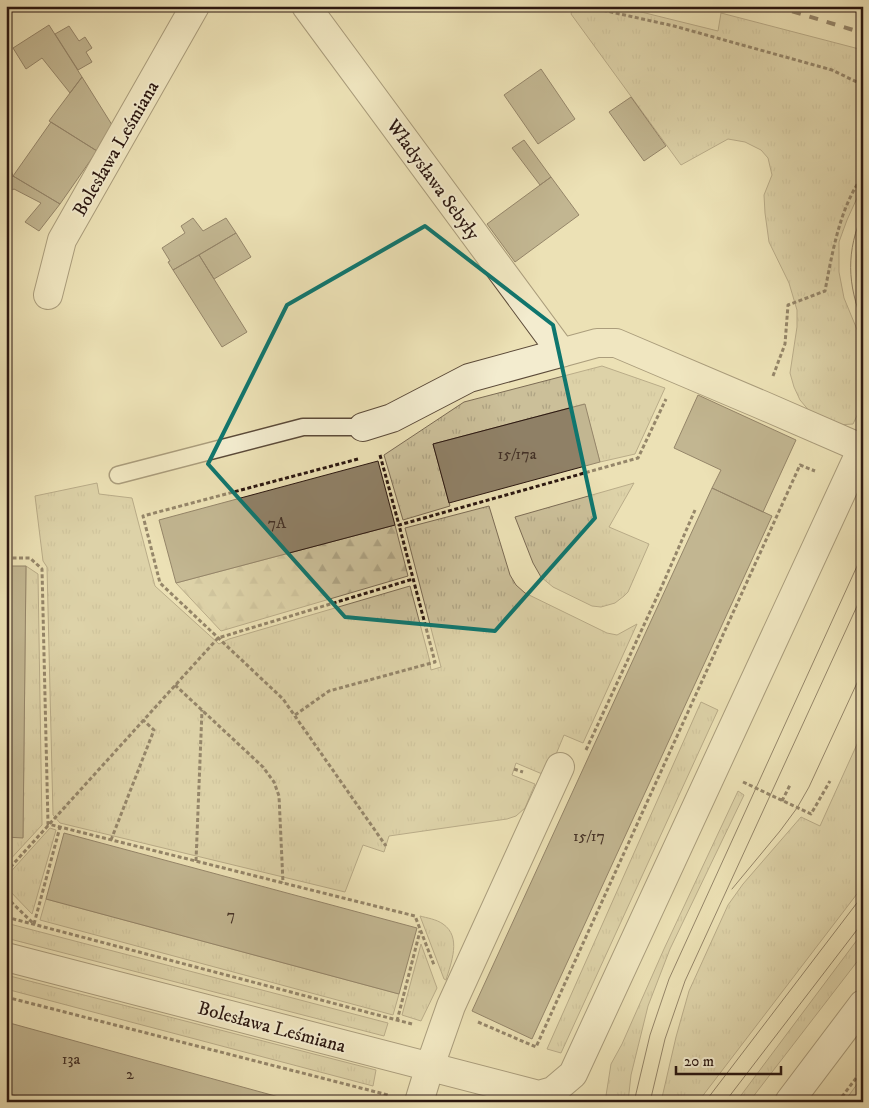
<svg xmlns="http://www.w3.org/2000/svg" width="869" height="1108" font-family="'IM FELL DW Pica',serif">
<defs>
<pattern id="grass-tufts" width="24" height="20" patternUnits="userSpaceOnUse" patternTransform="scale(1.25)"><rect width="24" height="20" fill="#cbbf99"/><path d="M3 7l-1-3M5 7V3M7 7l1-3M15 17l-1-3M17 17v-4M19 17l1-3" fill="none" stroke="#aea383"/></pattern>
<pattern id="forest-firs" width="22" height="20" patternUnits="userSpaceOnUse" patternTransform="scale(1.25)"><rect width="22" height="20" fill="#cbbf99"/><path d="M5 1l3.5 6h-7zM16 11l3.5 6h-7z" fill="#aea383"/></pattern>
</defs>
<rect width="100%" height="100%" fill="#ece1b5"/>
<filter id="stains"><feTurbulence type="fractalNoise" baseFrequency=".004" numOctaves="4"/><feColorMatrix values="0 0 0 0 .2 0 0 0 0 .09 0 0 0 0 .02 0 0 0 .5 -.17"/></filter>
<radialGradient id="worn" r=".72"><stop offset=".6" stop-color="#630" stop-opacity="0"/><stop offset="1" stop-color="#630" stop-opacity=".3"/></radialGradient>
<path fill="url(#grass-tufts)" stroke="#7b6b54" d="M574 6H617L718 31 721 13 863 50V189L857 198 847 220 839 242V272L844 298 863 344V403L853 424 836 425 811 413 800 400 794 387 790 373 797 327V310L789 283 769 242 765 213 764 195 772 175 768 158 761 150 745 142 728 139 681 165 571 14Z
M863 230V306C855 282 853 254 863 230Z
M602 366 665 388 635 454 600 462 584 404 433 444 450 506 403 520 384 455 464 402Z
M97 483 99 494 132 498 155 586 219 644 229 639 410 586 429 658 431 670 441 667 405 528 489 506 510 575 516 585 525 593 607 633 617 635 637 624 583 743 564 735 547 776 516 763 512 775 535 784 525 808 516 816 507 819 389 836 384 852 363 845 345 892 60 823 53 815 47 567 43 561 35 496Z
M634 483 609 527 649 544 628 592 624 596 615 603 601 607 592 606 553 587 541 577 533 563 515 517Z
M26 566 38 574 42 825 6 864V837H23Z
M701 702 718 710 561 1053 547 1049Z
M863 731V886L698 1102H661L676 1037 689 991 728 905 743 884 801 817 820 826Z
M738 791 744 795 670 949 648 1006 631 1075 628 1102H605L611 1064 622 1044 664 949Z
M50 828 56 830 32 914 6 887V877Z
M46 899 399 994 393 1015 40 920Z
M420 916C427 918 436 919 443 924 462 937 451 963 446 980L444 979Z
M6 923 388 1023 384 1036 6 938Z
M863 932V954L749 1102H736Z
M421 944 437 988 421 1021 402 1015Z
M6 975 376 1070 373 1086 6 989Z
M863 1076V1099L860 1102H844Z"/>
<path fill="url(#forest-firs)" stroke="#7b6b54" d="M395 525 408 576 221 631 176 583Z"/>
<path fill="#8f8066" stroke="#2b1710" d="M49 25 82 77 70 93 42 58 26 69 13 48Z
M69 26 79 41 85 37 92 48 86 52 92 62 78 70 55 34Z
M541 69 575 119 538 144 504 95Z
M82 77 114 128 97 151 49 121Z
M631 97 666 146 644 161 609 112Z
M51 122 97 151 60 204 13 176Z
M524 140 551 177 540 185 512 148Z
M6 156 13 176 6 181Z
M13 176 60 204 39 231 25 222 41 203 14 189 6 193V181Z
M551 177 579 215 515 262 487 224Z
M193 218 203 231 226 218 236 233 173 270 168 262 170 261 162 248 185 233 181 226Z
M236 233 251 257 214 279 199 255Z
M199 255 247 332 222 347 173 270Z
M698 395 796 440 763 512 712 488 721 470 674 448Z
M585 404 600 462 449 503 433 444Z
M378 461 395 525 176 583 159 520Z
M712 488 772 516 532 1039 472 1011Z
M6 566H26L23 838 6 837Z
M64 833 417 928 399 994 46 899Z
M6 1022 297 1102H38L6 1093Z"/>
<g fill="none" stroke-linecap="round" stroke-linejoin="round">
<defs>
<path id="service" d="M118 475 303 427H363"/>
<path id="minor" d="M306 6 562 353
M48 295 62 240 195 6
M363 427 392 418 469 378 597 343H616L762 405 861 448
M6 957 539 1095 553 1091 573 1074 863 446
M419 1102 430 1066 451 1006 560 767"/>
<path id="tertiary" d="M789 1102 863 1004"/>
</defs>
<use href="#service" stroke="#5b4a39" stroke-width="19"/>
<use href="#minor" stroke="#5b4a39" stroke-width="30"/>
<use href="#tertiary" stroke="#5b4a39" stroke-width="30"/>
<path stroke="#2b1710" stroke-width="3" stroke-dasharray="4 2.5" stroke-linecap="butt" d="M584 6 674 26 832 70 863 85
M773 376 785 344 788 305 825 291C832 254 840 206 863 176
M380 455 399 525 638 458 666 399
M358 459 143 516 160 583 283 699 386 846
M6 558H30L42 569 48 824 415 916 434 965
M175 685 263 767 274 782 279 796 283 883
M295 715 329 691 435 662 399 525
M586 750 662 586 695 510
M514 769 523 772
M743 782 811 814 830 781
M782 801 790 785
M111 840 154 730 143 720
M196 861 202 710
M6 872 218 638 413 579
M6 897 34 924
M6 917 412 1024
M34 924 60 827
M6 997 388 1095
M397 1021 420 931
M478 1022 536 1047 800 465 815 471
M838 1102 863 1069"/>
<use href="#service" stroke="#f3eccf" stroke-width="16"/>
<use href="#minor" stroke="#f3eccf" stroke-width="28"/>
<use href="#tertiary" stroke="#f3eccf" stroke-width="28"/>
<path stroke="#2b1710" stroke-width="1" d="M863 213C846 251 847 284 863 323
M732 889 780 831 797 808 809 787 863 670
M634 1102 650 1035 669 979 863 553
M650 1102 665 1039 685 981 863 593
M705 1102 863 895
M725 1102 863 922"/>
<path stroke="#2b1710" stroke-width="4" stroke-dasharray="9 9" stroke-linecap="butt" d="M775 6 863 33"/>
</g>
<path d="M0 0H869V1108H0ZM425 226 553 325 595 518 495 631 345 617 208 464 287 305Z" fill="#ece1b5" fill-opacity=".55" fill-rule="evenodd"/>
<path fill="none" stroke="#0f766e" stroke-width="4" stroke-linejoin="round" d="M425 226 553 325 595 518 495 631 345 617 208 464 287 305Z"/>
<g text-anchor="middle" stroke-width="4" stroke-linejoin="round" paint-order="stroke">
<g font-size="16" fill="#443126">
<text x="517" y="459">15/17a</text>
<text x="277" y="528">7A</text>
<text x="589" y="841">15/17</text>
<text x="231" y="920">7</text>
<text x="71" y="1064">13a</text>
<text x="130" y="1079">2</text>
</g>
<g font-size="19" fill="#2b1710" stroke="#f3eccf">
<text transform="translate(115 148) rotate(-60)" y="7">Bolesława Leśmiana</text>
<text transform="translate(434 179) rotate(54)" y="7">Władysława Sebyły</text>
<text transform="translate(272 1026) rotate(15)" y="7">Bolesława Leśmiana</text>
</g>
</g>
<rect width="869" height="1108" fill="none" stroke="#ece1b5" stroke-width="25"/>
<rect x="8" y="8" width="854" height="1093" fill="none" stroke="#2b1710" stroke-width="2.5"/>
<rect x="12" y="12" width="844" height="1083" fill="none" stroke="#2b1710"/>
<path d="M676 1066v8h105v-8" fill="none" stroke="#2b1710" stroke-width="2.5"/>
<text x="684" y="1066" font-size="15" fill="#2b1710" stroke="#f3eccf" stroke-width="4" paint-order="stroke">20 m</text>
<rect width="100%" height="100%" filter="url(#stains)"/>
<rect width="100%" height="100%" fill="url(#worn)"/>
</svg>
